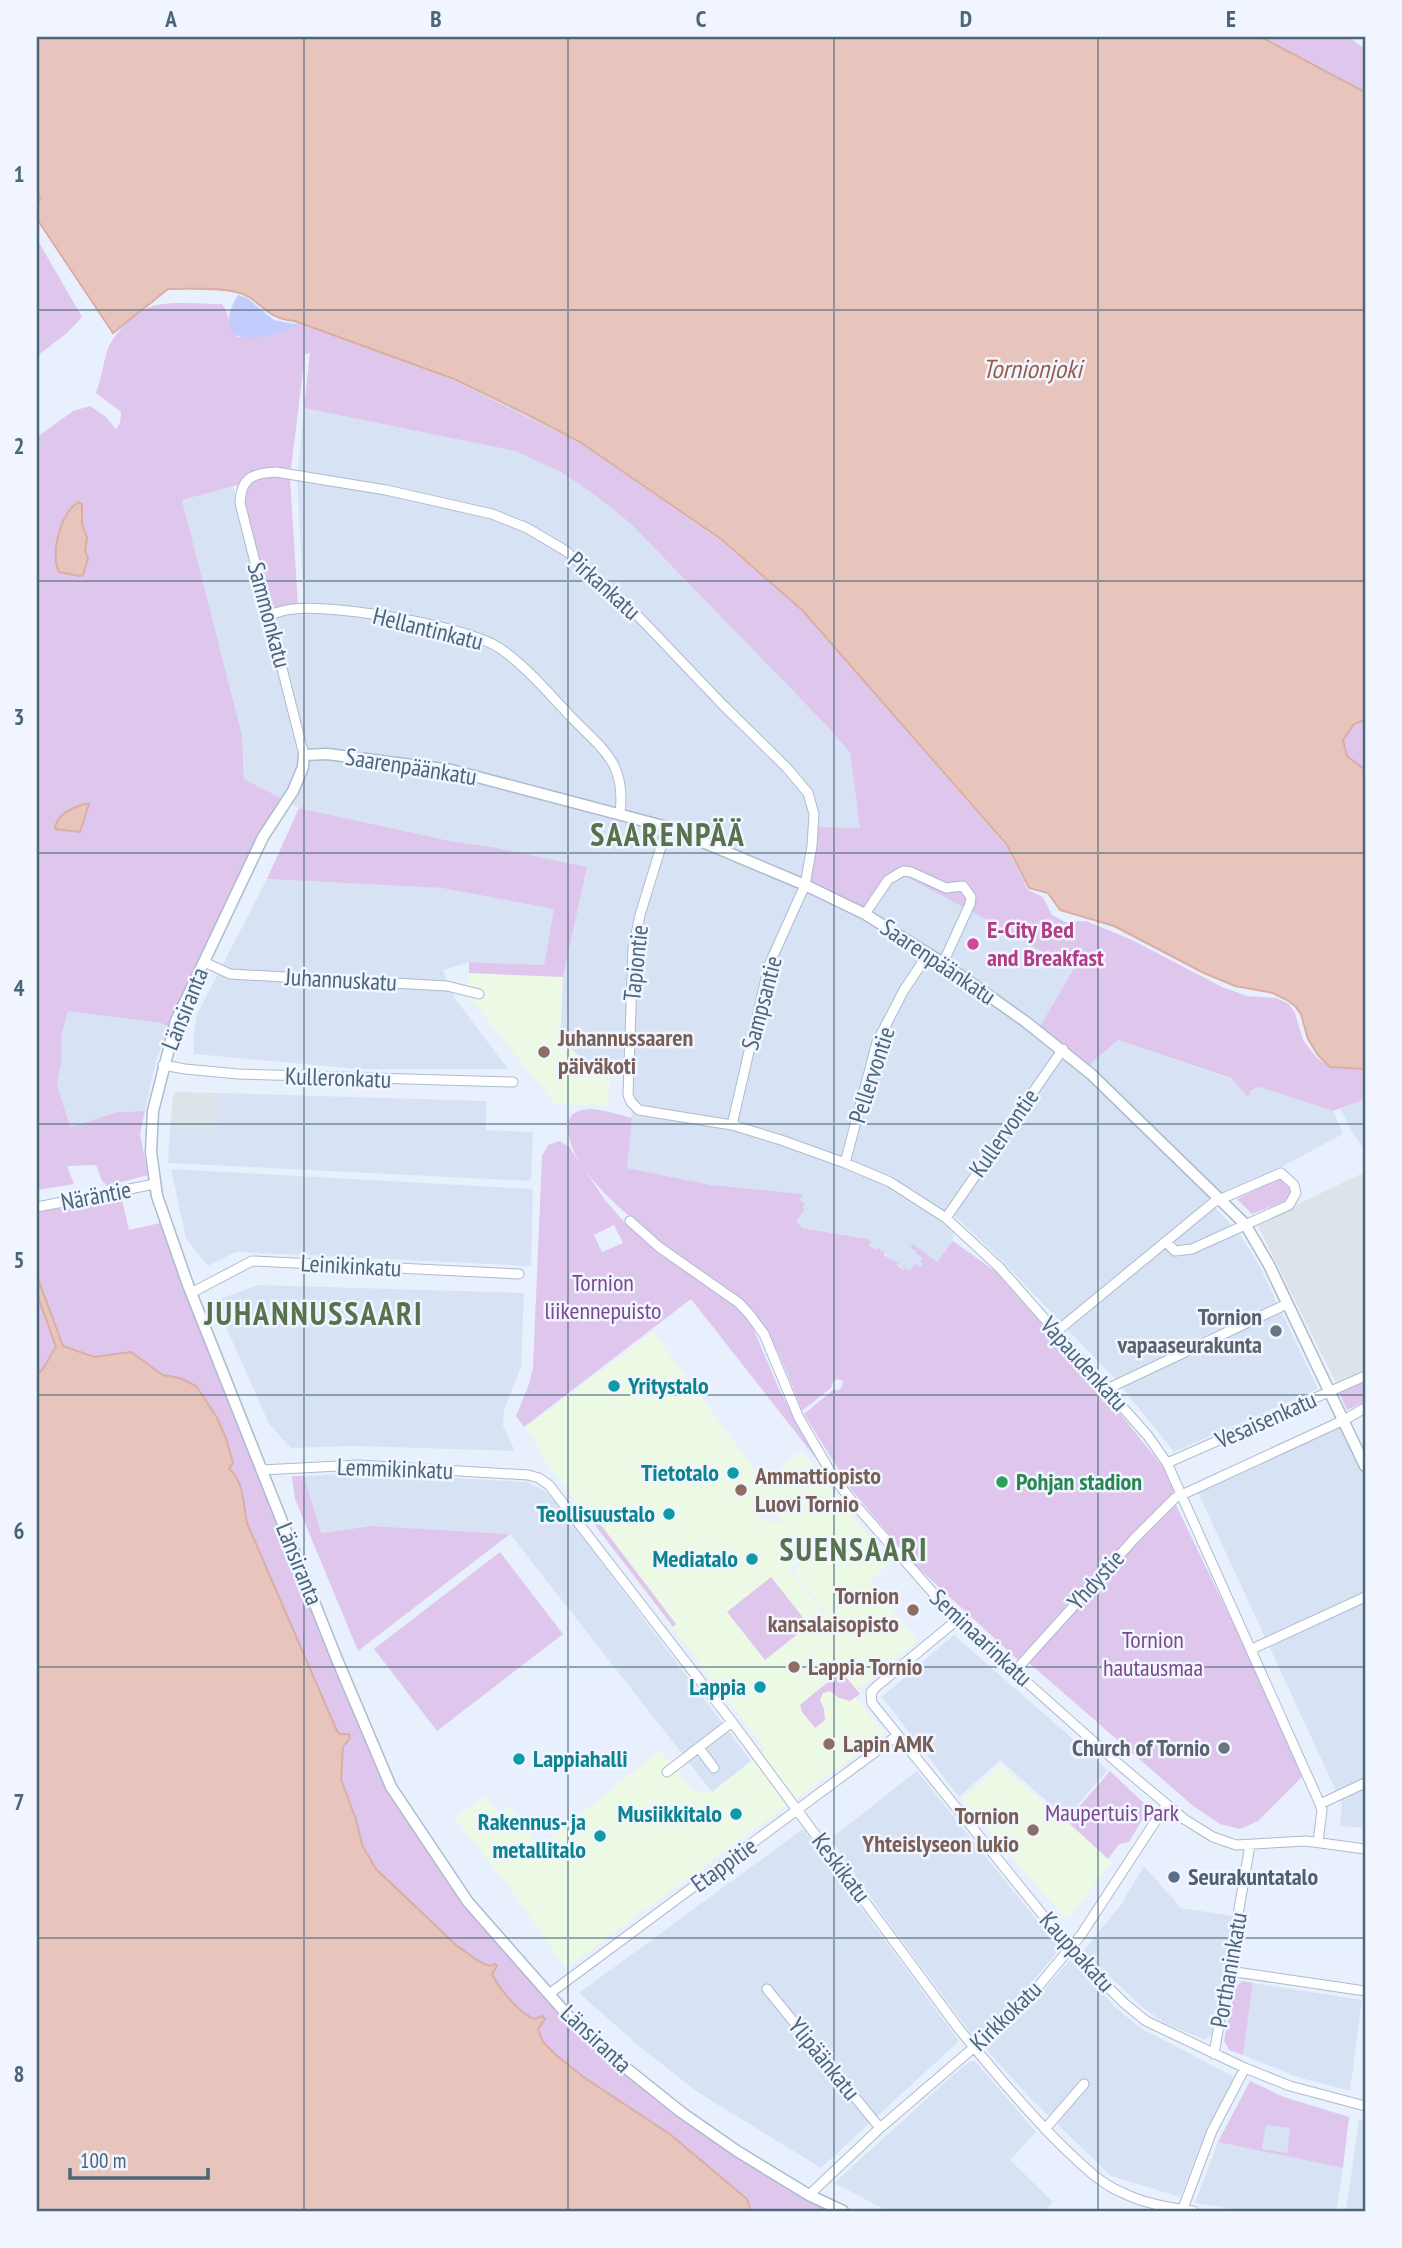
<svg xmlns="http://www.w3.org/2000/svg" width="1402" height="2248" font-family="'PT Sans Narrow',sans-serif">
<rect width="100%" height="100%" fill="#e9f0fd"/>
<path fill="#d7e3f5" d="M304 408 515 451 561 472 595 495 630 523 827 726 850 753 860 828 891 882 903 875 1002 928 1073 970 1035 1035 1118 1040 1232 1079 1248 1096 1251 1090 1259 1087 1333 1111 1343 1134 1283 1166 1207 1199 1239 1233 1260 1267 1318 1389 1174 1452 1115 1379 1004 1263 954 1215 953 1241 937 1263 913 1244V1247L923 1258 920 1267 910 1272 904 1270 878 1248 876 1250 869 1244 867 1239 804 1228 795 1221 711 1185 627 1168 635 1072 589 1066 560 1038 563 977 587 867 492 847 450 841 299 808 244 779 242 735 182 500 233 486 266 618 295 611 304 612 297 479Z
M267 879 442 888 554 909 544 965 469 962 443 970 454 997 508 1069H359L194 1054V1033L197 1014Z
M68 1010 161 1023 169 1027 156 1061 145 1111 118 1112 70 1127 57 1084 62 1058 61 1037Z
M219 1093 486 1101V1130L533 1132 531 1181 168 1163 170 1129 217 1131Z
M1365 1099V1150L1351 1131 1340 1108Z
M171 1169 533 1189 531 1266 236 1252 208 1266 186 1239Z
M258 1285 524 1293 521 1366 504 1411 503 1426 515 1451 355 1446 291 1448 269 1424 219 1311 217 1300Z
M1342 1423 1365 1475V1828L1340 1826 1342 1804 1195 1486Z
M359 1473 527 1482 544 1490 555 1501 751 1761 712 1792 510 1534 372 1526 320 1533 304 1476Z
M954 1635 1108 1770 1066 1818 1000 1760 959 1797 882 1697Z
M917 1771 1060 1949 1015 2002 975 2039 888 1922 830 1839Z
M803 1829 959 2041 821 2168 699 2093 641 2048 579 1993Z
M1144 1866 1181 1908 1233 1916 1213 2034 1205 2040 1166 2024 1142 2007 1083 1951 1120 1906Z
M1070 1960 1117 2009 1139 2027 1234 2077 1199 2149 1180 2197 1111 2176 1029 2097 984 2047 1025 2011Z
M1253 1983 1362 2000 1350 2091 1294 2076 1243 2055Z
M975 2061 1036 2132 1010 2160 1053 2202 1043 2211H888L834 2183 953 2075 969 2062Z
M1359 2119 1365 2120V2211H1346Z
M1265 2124 1290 2128 1287 2153 1262 2149Z
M1218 2142 1343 2168 1336 2211H1245L1195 2203Z"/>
<path fill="#dce3e9" d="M176 1092 219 1093 218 1131 170 1129 173 1097Z
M1365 1172V1370L1336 1383 1257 1224Z"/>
<path fill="#ecfae5" d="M469 973 563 977 560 1038 589 1066 610 1068 608 1106 555 1104 467 994Z
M653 1332 765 1484 766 1480 801 1451 890 1564 827 1614 793 1570 811 1555 767 1504 766 1494 764 1503 755 1509 764 1522H781L807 1555 789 1569 826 1616 870 1581 917 1641 852 1693 885 1733 566 1968 510 1888 455 1818 485 1796 499 1813 509 1806 540 1846 660 1751 693 1792H712L766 1750 539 1453 542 1451 525 1428Z
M1000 1765 1112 1862 1067 1920 962 1799Z"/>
<path fill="#dfc6ec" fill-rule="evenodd" d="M1262 37H1349L1365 49V92Z
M37 239 82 317 67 333 37 356Z
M222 304C231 316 227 325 238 337H261L299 325 293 322 304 323 453 380 580 443 721 541 802 611 1006 846 1028 890 1043 897 1052 915 1065 922 1086 921 1132 940 1222 987 1247 996 1276 998 1289 1004 1295 1013 1303 1040 1316 1057 1330 1067 1365 1069V1099L1333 1111 1259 1087 1251 1090 1248 1097 1231 1078 1118 1040 1084 1069 1035 1035 1073 970 1002 928 903 875 891 882 867 919 800 883 809 846 810 827 860 828 850 753 827 726 630 523 595 495 561 472 515 451 304 408 310 353 305 354 290 477 298 606 270 611 237 485 182 500 242 735 244 779 281 798 250 850 169 1027 161 1023 68 1011 61 1037 62 1058 57 1084 70 1127 118 1112 145 1111 140 1134 148 1175 107 1186 102 1181 96 1165 67 1166 74 1184 37 1190V437L73 411 90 406 106 417 116 429 120 423 121 412 96 393C101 379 103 365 107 351 114 332 137 309 157 305 178 301 202 304 222 304Z
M1365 720V770L1347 756 1343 740 1355 724Z
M299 808 450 841 492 847 587 867 563 977 469 973V962L544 965 554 909 442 888 267 879Z
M591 1109C605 1110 618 1114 632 1118L627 1168 711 1185 801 1194 803 1195 800 1200 805 1204 803 1208 805 1209 796 1221 803 1228 867 1239 871 1242 869 1245 876 1250 878 1248 885 1253 884 1255 898 1263 897 1265 903 1270 905 1268 910 1271 915 1264 920 1267 922 1264 920 1262 923 1258 916 1253 917 1251 910 1248 913 1244 937 1262 953 1241 995 1271 1102 1391 1163 1467 1175 1490 1019 1661 915 1565 850 1488 804 1414 833 1390H838L842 1387 843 1381 837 1379 833 1382 831 1388 802 1411C788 1375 776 1340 752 1310 707 1270 567 1191 568 1126 569 1112 579 1110 591 1109Z
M560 1141 570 1148 605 1200 625 1223 657 1252 737 1307 751 1323 779 1389 818 1461 691 1299 524 1427 516 1416 528 1387 533 1368 542 1156 548 1145ZM614 1225 623 1243 602 1252 594 1235Z
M1281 1179 1287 1182 1291 1191 1289 1199 1252 1214 1237 1199Z
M121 1196 129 1230 160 1223 256 1470 392 1796 465 1904 618 2066 836 2211H751L747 2199 671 2135 585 2078 556 2055 543 2042 537 2029 545 2019 526 2016 502 1990 492 1974 495 1964 491 1966C478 1964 469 1953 457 1946L376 1869 362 1845 356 1819 341 1779 343 1746 349 1734H340L337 1731 247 1523 242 1488 229 1469 233 1463C224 1429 211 1401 183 1380 177 1375 169 1377 162 1374 151 1369 140 1359 131 1352L94 1357 63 1346 37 1276V1209Z
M37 1294 56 1347C49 1356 46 1368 37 1375Z
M1365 1380V1402L1347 1410 1338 1391Z
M292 1476H304L321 1533 372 1526 510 1534 358 1651 295 1499Z
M1176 1505 1267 1694 1302 1777 1258 1821 1240 1829 1220 1824 1192 1805 1028 1662 1137 1543Z
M588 1508 676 1624 673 1627 584 1511Z
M500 1552 563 1634 437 1731 374 1649Z
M771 1577 809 1625 765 1660 727 1612Z
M841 1671 860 1694 850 1701 839 1698 830 1691 823 1693 820 1700 824 1709 825 1720 815 1728 802 1712 800 1705Z
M1110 1771 1149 1808 1129 1842 1119 1844 1108 1859 1067 1821Z
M1242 1981 1253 1983 1243 2055 1229 2050 1224 2041 1235 1988Z
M1250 2081 1284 2097 1349 2117 1343 2168 1218 2142ZM1266 2125 1290 2128 1287 2153 1262 2149Z"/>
<path fill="#c3cdfd" d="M238 295 247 298 274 320 300 325C281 332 250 345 232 333 226 316 230 309 238 295Z"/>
<path fill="#e8c5bc" stroke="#daaea2" stroke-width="2" d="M37 37H1261L1365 92V720L1354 724 1343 740 1347 756 1365 770V1069L1330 1067 1318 1055 1308 1039 1301 1014 1295 1006 1287 1000 1273 993 1235 986 1204 973 1114 926 1060 910 1048 893 1029 888 1007 845 803 611 722 540 580 442 528 415 454 379 295 321C261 318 261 297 236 292 215 287 190 289 168 289L113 333 37 219V205L40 199 37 189Z
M78 502 82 504V524L87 538 85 550 88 559 83 575 80 576 59 572C50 553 61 513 78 502Z
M84 804H89L80 832 55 829C56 814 72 808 84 804Z
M37 1276 63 1346 94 1357 131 1352 163 1375 180 1378 196 1386 216 1416 226 1438 233 1463 229 1469C244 1481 243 1503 247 1523L337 1731 340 1734H349L350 1738 343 1747 341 1779 356 1819 362 1845 376 1869 457 1946C468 1952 478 1964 491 1966L495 1964 497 1966 492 1974C499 1988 520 2015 535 2019L542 2016 545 2019 538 2029 543 2042 556 2055 585 2078 671 2135 747 2199 751 2211H37V1375C46 1368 49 1356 56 1347L37 1294Z"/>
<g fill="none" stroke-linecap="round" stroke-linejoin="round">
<defs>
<path id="minor" d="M268 615C277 613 286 609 294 609 335 604 468 626 501 649 528 668 550 695 573 719 605 751 626 765 620 813
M304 755 240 503C241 478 252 473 276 472L386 490 492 514 527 528 566 551 640 618 722 704 787 768 808 793 814 814 812 846 805 885 769 965 732 1125
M667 827 640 915 633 949 628 1095 631 1102 639 1110 732 1125 781 1140 845 1163 890 1182 946 1218 999 1267 1148 1436 1167 1463 1320 1804 1322 1810 1318 1842
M865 914 888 880 903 871 911 872 946 888 963 886 971 897 970 904 943 963
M204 962 230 974 447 986 479 994
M163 1065 185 1069 238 1074 513 1082
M845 1163 877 1042 904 990 928 954
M37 1207 155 1184
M946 1218 1063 1049
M630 1221 659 1247 739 1303 750 1315 764 1334 799 1418 834 1478 852 1501 957 1620 1121 1766 1184 1819 1213 1837 1236 1845 1306 1841 1365 1849
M191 1293 252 1261 519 1274
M1056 1332 1214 1202 1281 1173 1294 1185 1296 1193 1289 1205 1192 1249 1175 1251 1166 1242
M1107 1389 1287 1304
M1167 1463 1365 1376
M261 1470 359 1465 528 1475 539 1478 549 1485 732 1722 959 2029C992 2069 1025 2109 1062 2146 1080 2163 1098 2182 1121 2192 1145 2204 1167 2207 1193 2211
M957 1620 877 1686 871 1692 872 1703 1071 1950 1124 2003 1146 2021 1245 2068 1290 2086 1365 2106
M1252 1649 1365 1597
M1015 1671 1135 1538 1175 1498 1344 1420 1365 1408
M699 1748 714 1768
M667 1772 732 1722
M1320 1804 1365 1783
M1229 1971 1365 1991
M767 1989 880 2128
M549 1994 898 1735
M1214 2054 1250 1845
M1045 2129 1084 2084
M809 2195 880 2128 1021 2007 1081 1935 1166 1805
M1182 2211 1212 2131 1245 2068"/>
<path id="tertiary" d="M843 2211 809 2195 737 2151 681 2112 621 2064 570 2018 468 1902 391 1787 336 1657 188 1285 157 1196 151 1152 153 1111 176 1021 263 837 293 791 303 767 304 755 327 754 451 770 667 827 805 885 865 914 943 963 1026 1022 1091 1074 1245 1224 1269 1265 1365 1466"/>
</defs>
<use href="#minor" stroke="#abbcce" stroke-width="11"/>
<use href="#tertiary" stroke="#abbcce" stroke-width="13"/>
<use href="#minor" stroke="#fff" stroke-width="9"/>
<use href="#tertiary" stroke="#fff" stroke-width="10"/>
</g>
<path fill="none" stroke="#4b6679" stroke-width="2" stroke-opacity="0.55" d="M304 37V2211M568 37V2211M834 37V2211M1098 37V2211M37 310H1365M37 581H1365M37 853H1365M37 1124H1365M37 1395H1365M37 1667H1365M37 1938H1365"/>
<circle fill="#d1479c" stroke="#f0f5ff" stroke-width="2.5" cx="973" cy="944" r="7"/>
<g fill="#8d6e63" stroke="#f0f5ff" stroke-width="2.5">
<circle cx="544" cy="1052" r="7"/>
<circle cx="741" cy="1490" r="7"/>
<circle cx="913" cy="1610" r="7"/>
<circle cx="794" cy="1667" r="7"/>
<circle cx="829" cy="1744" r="7"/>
<circle cx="1033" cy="1830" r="7"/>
</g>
<g fill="#6b7280" stroke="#f0f5ff" stroke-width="2.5">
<circle cx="1276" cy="1331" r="7"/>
<circle cx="1224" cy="1748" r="7"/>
</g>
<g fill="#0f9aa8" stroke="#f0f5ff" stroke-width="2.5">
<circle cx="614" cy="1386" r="7"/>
<circle cx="733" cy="1473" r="7"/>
<circle cx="669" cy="1514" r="7"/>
<circle cx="752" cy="1559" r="7"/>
<circle cx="760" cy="1687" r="7"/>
<circle cx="519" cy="1759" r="7"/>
<circle cx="736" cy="1814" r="7"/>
<circle cx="600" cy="1836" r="7"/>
</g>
<circle fill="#2e9e5b" stroke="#f0f5ff" stroke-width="2.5" cx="1002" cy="1482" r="7"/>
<circle fill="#5c6f8a" stroke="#f0f5ff" stroke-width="2.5" cx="1174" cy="1877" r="7"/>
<g text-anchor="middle" stroke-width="5" stroke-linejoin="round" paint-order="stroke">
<g font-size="24" fill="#4b6679" stroke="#f0f5ff">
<text transform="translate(604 586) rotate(42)" y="8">Pirkankatu</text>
<text transform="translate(269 615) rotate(75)" y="8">Sammonkatu</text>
<text transform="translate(428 629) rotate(14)" y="8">Hellantinkatu</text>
<text transform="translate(411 767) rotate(9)" y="8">Saarenpäänkatu</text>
<text transform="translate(938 962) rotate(34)" y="8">Saarenpäänkatu</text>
<text transform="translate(636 963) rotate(-84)" y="8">Tapiontie</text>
<text transform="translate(341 980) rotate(3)" y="8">Juhannuskatu</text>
<text transform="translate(762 1003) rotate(-75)" y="8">Sampsantie</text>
<text transform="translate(185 1009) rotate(-68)" y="8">Länsiranta</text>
<text transform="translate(872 1075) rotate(-72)" y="8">Pellervontie</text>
<text transform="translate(338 1078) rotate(2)" y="8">Kulleronkatu</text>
<text transform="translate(1004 1133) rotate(-55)" y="8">Kullervontie</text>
<text transform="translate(96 1196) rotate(-11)" y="8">Näräntie</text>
<text transform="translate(351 1266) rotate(3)" y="8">Leinikinkatu</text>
<text transform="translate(1084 1364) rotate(48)" y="8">Vapaudenkatu</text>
<text transform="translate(1266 1420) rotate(-24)" y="8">Vesaisenkatu</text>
<text transform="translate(395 1469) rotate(2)" y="8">Lemmikinkatu</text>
<text transform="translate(299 1564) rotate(68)" y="8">Länsiranta</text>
<text transform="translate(1096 1580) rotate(-48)" y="8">Yhdystie</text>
<text transform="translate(981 1638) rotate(43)" y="8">Seminaarinkatu</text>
<text transform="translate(724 1865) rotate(-36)" y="8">Etappitie</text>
<text transform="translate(841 1868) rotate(53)" y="8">Keskikatu</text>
<text transform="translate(1077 1952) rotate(48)" y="8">Kauppakatu</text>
<text transform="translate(1229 1970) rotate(-80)" y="8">Porthaninkatu</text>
<text transform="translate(1006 2016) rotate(-44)" y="8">Kirkkokatu</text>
<text transform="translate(596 2039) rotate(43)" y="8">Länsiranta</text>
<text transform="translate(824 2059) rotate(51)" y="8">Ylipäänkatu</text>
</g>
<g font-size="24" font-weight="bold" fill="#b23c85" stroke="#f0f5ff" text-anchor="start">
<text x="987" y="938">E-City Bed<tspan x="987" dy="28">and Breakfast</tspan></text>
</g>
<g font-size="24" font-weight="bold" fill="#785e54" stroke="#f0f5ff" text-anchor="start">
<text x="558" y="1046">Juhannussaaren<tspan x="558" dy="28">päiväkoti</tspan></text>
<text x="755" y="1484">Ammattiopisto<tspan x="755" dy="28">Luovi Tornio</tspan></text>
<text x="899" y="1604" text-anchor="end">Tornion<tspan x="899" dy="28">kansalaisopisto</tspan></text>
<text x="808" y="1675">Lappia Tornio</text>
<text x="843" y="1752">Lapin AMK</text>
<text x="1019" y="1824" text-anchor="end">Tornion<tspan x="1019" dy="28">Yhteislyseon lukio</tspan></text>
</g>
<g font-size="24" fill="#7b488b" stroke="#f0f5ff">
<text x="603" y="1291">Tornion<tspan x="603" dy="28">liikennepuisto</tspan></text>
<text x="1153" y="1648">Tornion<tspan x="1153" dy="28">hautausmaa</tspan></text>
<text x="1112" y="1821">Maupertuis Park</text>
</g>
<g font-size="24" font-weight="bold" fill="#5b616d" stroke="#f0f5ff" text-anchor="end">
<text x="1262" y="1325">Tornion<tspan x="1262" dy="28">vapaaseurakunta</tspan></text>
<text x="1210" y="1756">Church of Tornio</text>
</g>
<g font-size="24" font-weight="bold" fill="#0d838f" stroke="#f0f5ff" text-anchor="end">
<text x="628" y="1394" text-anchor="start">Yritystalo</text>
<text x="719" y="1481">Tietotalo</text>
<text x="655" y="1522">Teollisuustalo</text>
<text x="738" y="1567">Mediatalo</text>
<text x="746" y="1695">Lappia</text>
<text x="533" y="1767" text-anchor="start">Lappiahalli</text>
<text x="722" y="1822">Musiikkitalo</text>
<text x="586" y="1830">Rakennus- ja<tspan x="586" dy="28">metallitalo</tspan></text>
</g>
<g font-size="24" font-weight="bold" fill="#27864d" stroke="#f0f5ff" text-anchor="start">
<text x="1016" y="1490">Pohjan stadion</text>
</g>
<g font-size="24" font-weight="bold" fill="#4e5e75" stroke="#f0f5ff" text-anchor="start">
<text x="1188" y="1885">Seurakuntatalo</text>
</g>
<g font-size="26" font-style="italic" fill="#9b5c4a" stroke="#f0f5ff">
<text x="1032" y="378">Tornionjoki</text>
</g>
<g font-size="32" font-weight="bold" letter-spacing="2" fill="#58724d" stroke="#f0f5ff">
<text x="668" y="846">SAARENPÄÄ</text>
<text x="314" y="1325">JUHANNUSSAARI</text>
<text x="854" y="1561">SUENSAARI</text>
</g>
</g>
<rect width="1402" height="2248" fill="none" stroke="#f0f5ff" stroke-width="77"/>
<path d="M70 2168v10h138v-10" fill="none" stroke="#4b6679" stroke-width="3.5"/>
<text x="80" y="2168" font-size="21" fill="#4b6679" stroke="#f0f5ff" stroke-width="5" paint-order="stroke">100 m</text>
<rect x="38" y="38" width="1326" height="2172" fill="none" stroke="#4b6679" stroke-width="2.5"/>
<g font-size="23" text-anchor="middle" font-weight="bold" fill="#4b6679">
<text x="171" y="27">A</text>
<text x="436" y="27">B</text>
<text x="701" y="27">C</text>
<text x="966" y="27">D</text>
<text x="1231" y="27">E</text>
<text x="19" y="182">1</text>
<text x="19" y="454">2</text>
<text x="19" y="725">3</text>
<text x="19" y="996">4</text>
<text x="19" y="1268">5</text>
<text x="19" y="1539">6</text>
<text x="19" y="1810">7</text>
<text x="19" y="2082">8</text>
</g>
</svg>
